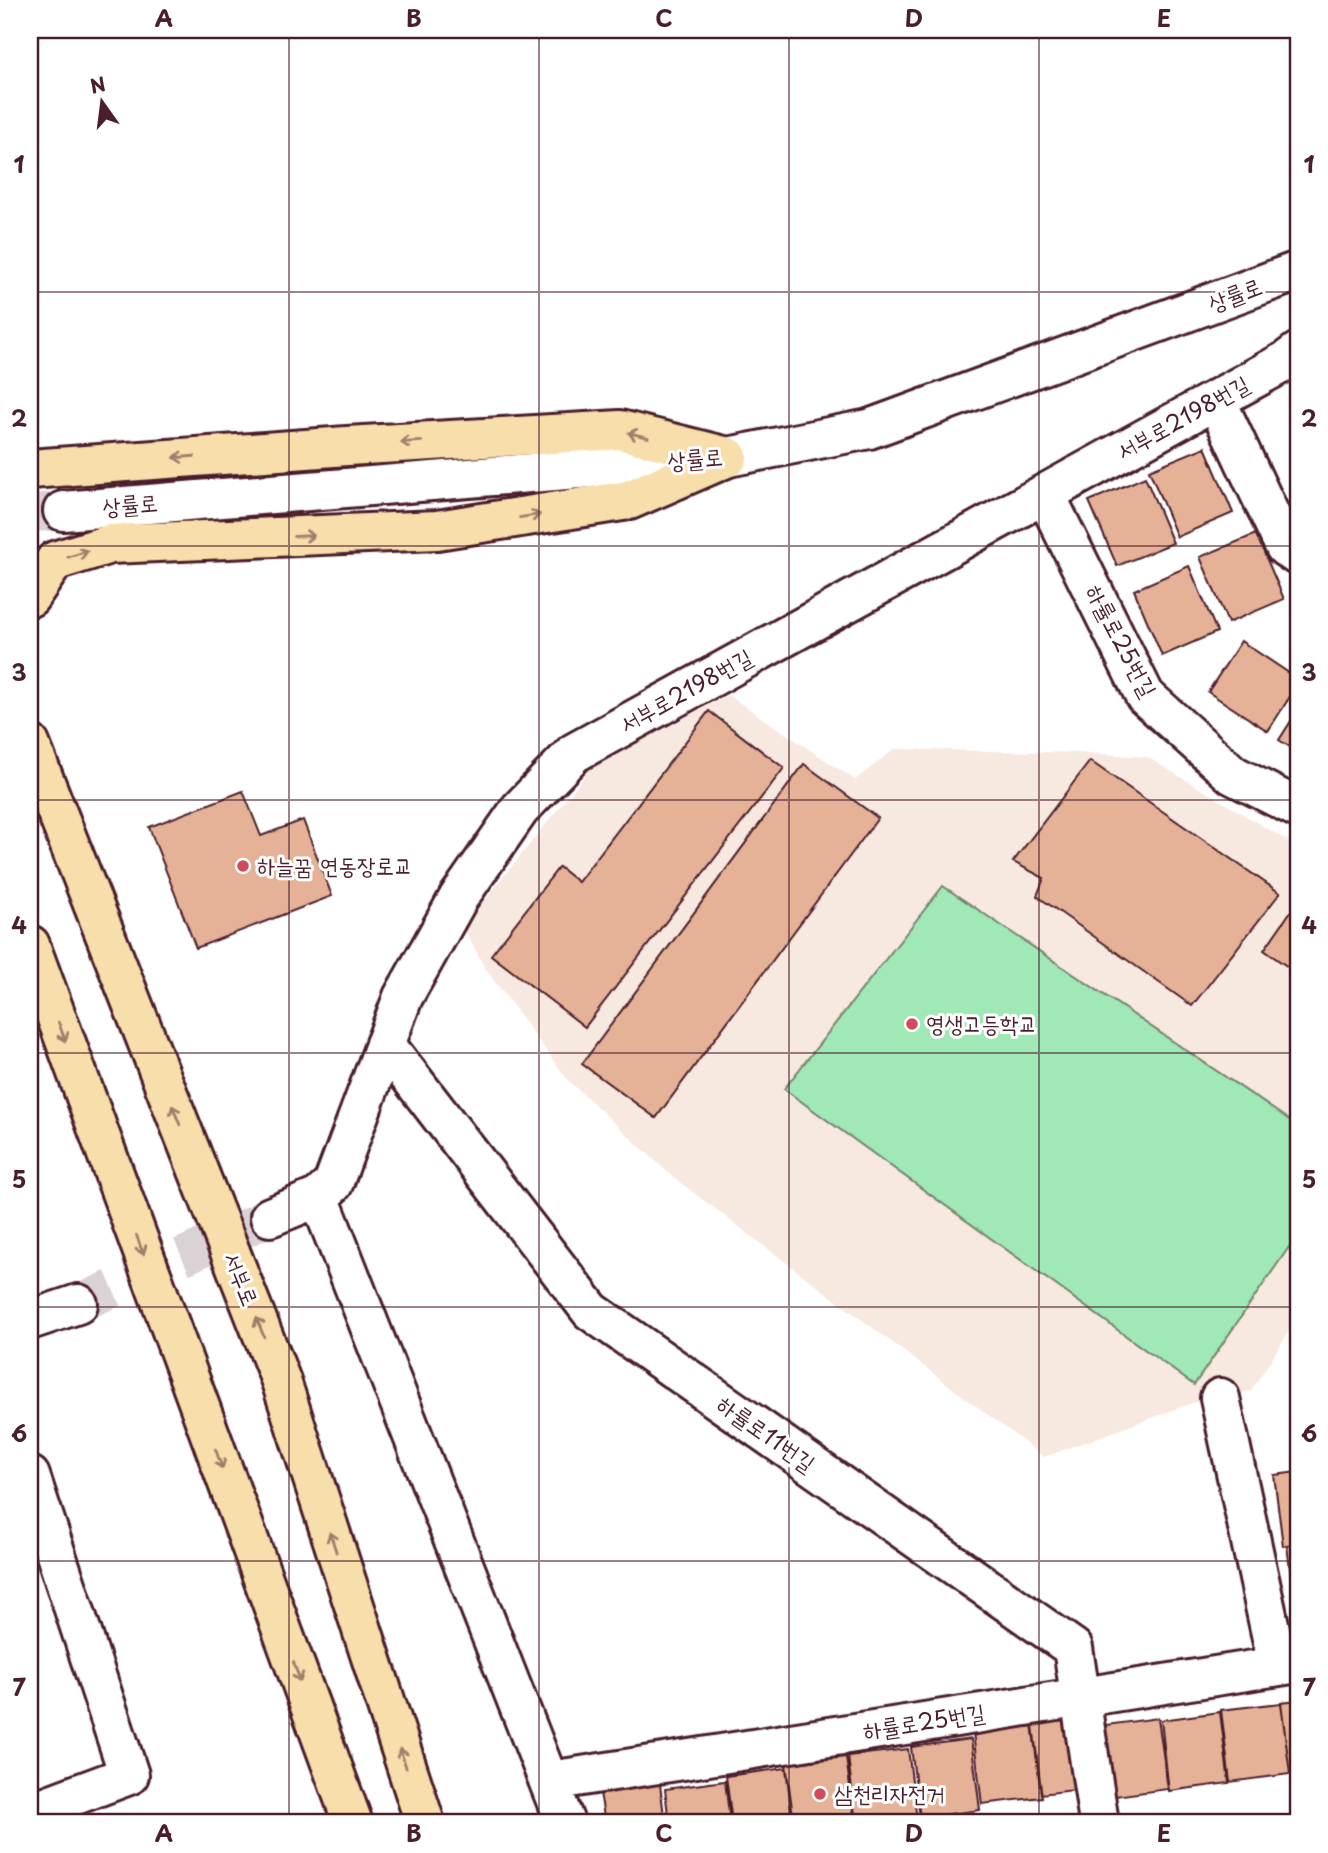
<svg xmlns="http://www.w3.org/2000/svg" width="1328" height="1853" font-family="'Playpen Sans','Poor Story',sans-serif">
<rect width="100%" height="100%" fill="#fff"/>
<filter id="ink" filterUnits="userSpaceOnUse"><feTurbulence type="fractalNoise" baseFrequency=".0143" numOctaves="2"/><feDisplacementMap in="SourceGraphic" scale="14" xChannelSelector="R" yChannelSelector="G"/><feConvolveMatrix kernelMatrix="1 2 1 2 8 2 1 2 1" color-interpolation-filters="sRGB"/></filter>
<g filter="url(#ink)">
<path fill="#f7e8e0" d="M728 695 855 780 895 749 1086 753 1147 757 1298 847V1317L1251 1391 1195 1402 1044 1457 673 1177 568 1080 485 968 463 927 592 767Z"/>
<path fill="#a0e8b6" stroke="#758470" stroke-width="2" d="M943 886 1298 1126V1234L1194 1385 784 1089Z"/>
<path fill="#e5b297" stroke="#4a1f2b" stroke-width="2" d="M1205 447 1233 513 1177 537 1149 470Z
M1145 477 1173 543 1117 566 1089 501Z
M1256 534 1284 599 1228 623 1200 557Z
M1189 566 1217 632 1162 656 1134 590Z
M1241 641 1298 679V684L1268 731 1208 692Z
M1298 710V752L1279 740Z
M709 711 784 768 585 1027 491 955 559 867 578 882Z
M1090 761 1280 893 1192 1006 1037 896 1044 878 1013 862Z
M804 764 878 818 656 1118 582 1064Z
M243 791 261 836 303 820 332 896 196 948 149 827Z
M1298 901V974L1264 950Z
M1298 1472V1544L1283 1546 1274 1475Z
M1298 1544V1616L1296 1617 1287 1545Z
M1298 1700V1773L1290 1774 1281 1702Z
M1281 1703 1290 1774 1230 1782 1221 1710Z
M1220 1712 1229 1783 1169 1791 1161 1720Z
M1074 1718 1083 1789 1041 1794 1032 1723Z
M1158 1718 1168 1789 1108 1797 1098 1726Z
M1033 1726 1042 1797 982 1804 973 1733Z
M971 1739 980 1810 920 1818 911 1747Z
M908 1749 917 1820 888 1823H856L848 1756Z
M846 1757 855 1823H794L786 1764Z
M786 1768 793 1823H732L726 1776Z
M659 1777 665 1823H605L599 1786Z
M725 1781 730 1823H669L665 1789Z"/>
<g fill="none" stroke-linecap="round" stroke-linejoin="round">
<path stroke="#dbd2d5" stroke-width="38" stroke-dasharray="38 19" stroke-linecap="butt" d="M30 513 63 511
M78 1304 270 1217"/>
<defs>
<path id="minor" d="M1216 400 1285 547 1298 556
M1045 494 1145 696 1233 775 1298 808
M63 511 728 457 869 429 1298 271
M385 1044 591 1311 1073 1648 1099 1823
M319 1197 565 1823
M270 1217 319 1197 333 1184 403 997 459 897 520 809 574 753 1286 361 1298 352
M30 1320 78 1304
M1220 1398 1278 1666
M30 1476 129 1775 30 1812
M550 1781 1298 1663"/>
<path id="major" d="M30 469 347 446 620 430 728 457
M30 597 55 561 110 544 437 530 629 500 728 457
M30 744 281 1381 425 1823
M30 945 353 1823"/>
</defs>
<use href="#minor" stroke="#4a1f2b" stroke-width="44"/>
<use href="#major" stroke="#4a1f2b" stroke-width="44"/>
<use href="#minor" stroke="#fff" stroke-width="38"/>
<use href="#major" stroke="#f8deab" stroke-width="38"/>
</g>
<defs><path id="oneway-shaft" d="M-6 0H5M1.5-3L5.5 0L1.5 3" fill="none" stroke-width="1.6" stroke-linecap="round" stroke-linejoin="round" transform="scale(1.75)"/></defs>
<g stroke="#a17e6b">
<use href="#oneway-shaft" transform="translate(638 435) rotate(-166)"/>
<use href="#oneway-shaft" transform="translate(411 442) rotate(177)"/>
<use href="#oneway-shaft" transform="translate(184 457) rotate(176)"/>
<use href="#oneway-shaft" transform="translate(530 516) rotate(-9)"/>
<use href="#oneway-shaft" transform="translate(304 536) rotate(-2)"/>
<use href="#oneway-shaft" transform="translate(78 554) rotate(-17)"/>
<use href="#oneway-shaft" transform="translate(62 1032) rotate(70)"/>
<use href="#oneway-shaft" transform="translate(176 1115) rotate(-112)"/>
<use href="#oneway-shaft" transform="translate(140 1245) rotate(70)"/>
<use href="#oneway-shaft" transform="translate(260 1327) rotate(-112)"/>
<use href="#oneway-shaft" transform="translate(219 1459) rotate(70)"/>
<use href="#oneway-shaft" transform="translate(333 1542) rotate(-108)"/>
<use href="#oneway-shaft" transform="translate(297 1672) rotate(70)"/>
<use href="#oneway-shaft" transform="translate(403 1758) rotate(-108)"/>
</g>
</g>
<path fill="none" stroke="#4a1f2b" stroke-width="2" stroke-opacity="0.55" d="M289 30V1823M539 30V1823M789 30V1823M1039 30V1823M30 292H1298M30 546H1298M30 800H1298M30 1053H1298M30 1307H1298M30 1561H1298"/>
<g fill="#d1495b" stroke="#fff" stroke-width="2.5">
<circle cx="243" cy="866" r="7"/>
<circle cx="912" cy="1024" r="7"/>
<circle cx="820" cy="1794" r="7"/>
</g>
<g text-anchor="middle" stroke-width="6" stroke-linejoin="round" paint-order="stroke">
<g font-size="23" fill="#4a1f2b" stroke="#fff">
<text transform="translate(1235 295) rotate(-21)" y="8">상률로</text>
<text transform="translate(1183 418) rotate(-29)" y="8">서부로2198번길</text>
<text transform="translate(695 459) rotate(-5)" y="8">상률로</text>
<text transform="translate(130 505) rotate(-5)" y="8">상률로</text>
<text transform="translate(1121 641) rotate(62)" y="8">하률로25번길</text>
<text transform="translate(686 691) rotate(-29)" y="8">서부로2198번길</text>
<text transform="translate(241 1279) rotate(68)" y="8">서부로</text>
<text transform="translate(766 1434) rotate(35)" y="8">하률로11번길</text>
<text transform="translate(924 1722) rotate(-9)" y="8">하률로25번길</text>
</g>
<g font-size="23" fill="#4a1f2b" stroke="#fff" text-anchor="start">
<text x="257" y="874">하늘꿈 연동장로교</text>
<text x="926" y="1032">영생고등학교</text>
<text x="834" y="1802">삼천리자전거</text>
</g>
</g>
<rect width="1328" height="1853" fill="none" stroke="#fff" stroke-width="77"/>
<g transform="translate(102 102) rotate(346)" stroke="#ffffff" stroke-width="5" paint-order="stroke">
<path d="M0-5L12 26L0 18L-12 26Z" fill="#4a1f2b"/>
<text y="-10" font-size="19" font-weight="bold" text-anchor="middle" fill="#4a1f2b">N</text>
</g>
<rect x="38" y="38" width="1252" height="1776" fill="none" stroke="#4a1f2b" stroke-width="2.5"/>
<g font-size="23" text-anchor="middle" font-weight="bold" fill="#4a1f2b">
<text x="164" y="27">A</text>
<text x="414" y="27">B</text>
<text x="664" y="27">C</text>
<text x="914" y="27">D</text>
<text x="1164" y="27">E</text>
<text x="19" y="173">1</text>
<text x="1309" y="173">1</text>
<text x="19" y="427">2</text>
<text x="1309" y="427">2</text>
<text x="19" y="681">3</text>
<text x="1309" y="681">3</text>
<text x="19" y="934">4</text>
<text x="1309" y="934">4</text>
<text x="19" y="1188">5</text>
<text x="1309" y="1188">5</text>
<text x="19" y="1442">6</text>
<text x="1309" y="1442">6</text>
<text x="19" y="1696">7</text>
<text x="1309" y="1696">7</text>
<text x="164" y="1842">A</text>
<text x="414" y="1842">B</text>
<text x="664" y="1842">C</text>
<text x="914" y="1842">D</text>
<text x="1164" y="1842">E</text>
</g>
</svg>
